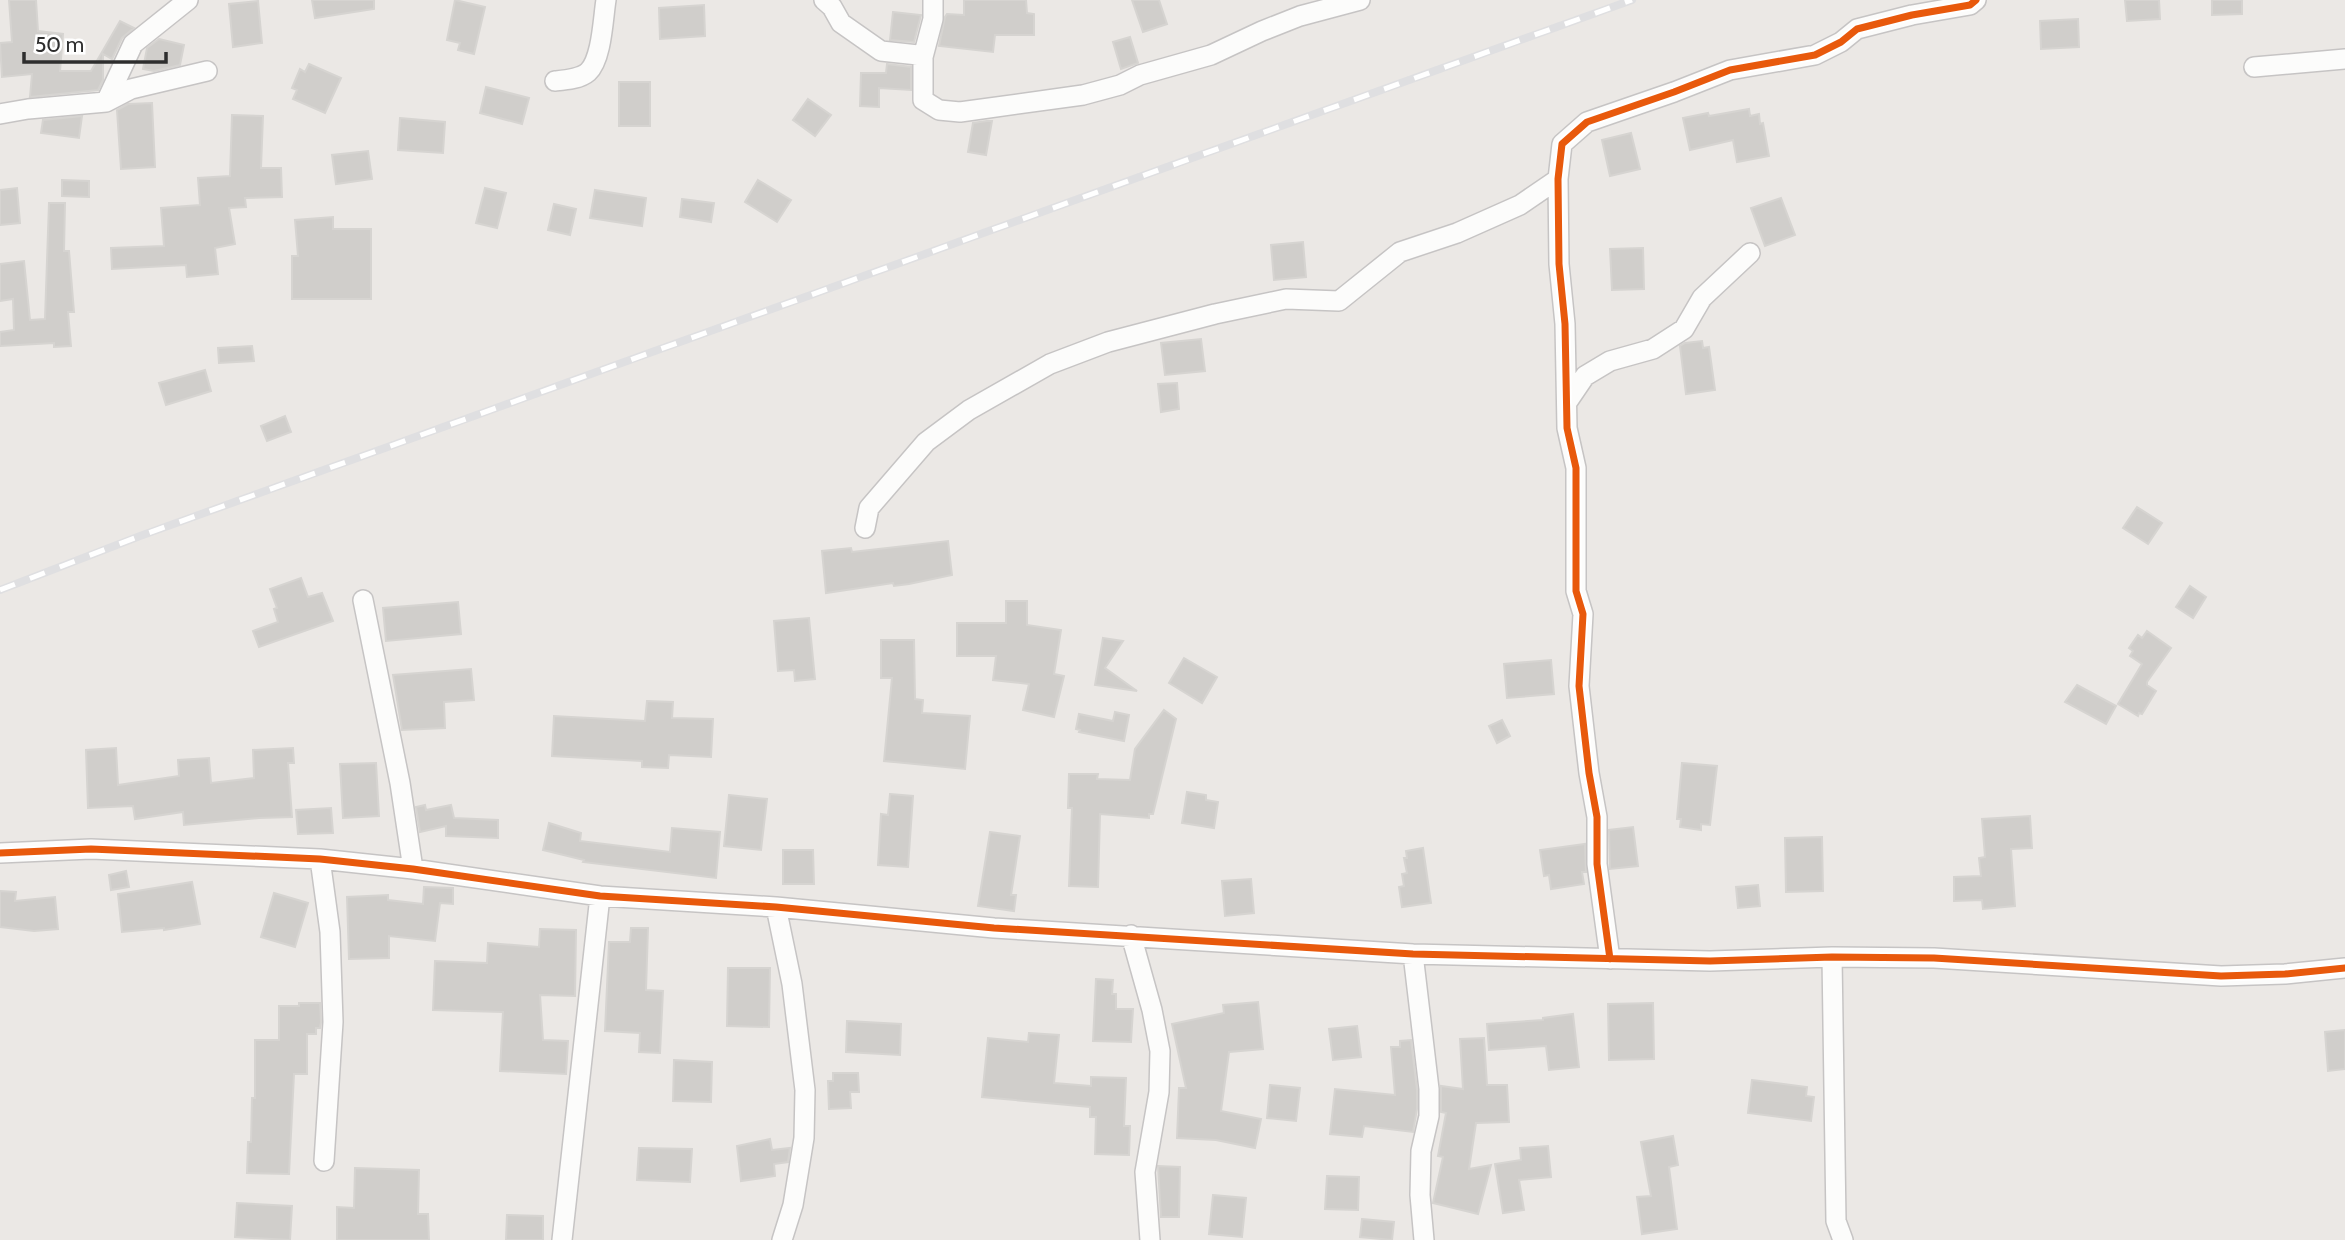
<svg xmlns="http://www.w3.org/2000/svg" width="2345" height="1240" font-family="Cabin,sans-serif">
<rect width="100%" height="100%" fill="#ebe8e5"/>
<path fill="#d0cecb" stroke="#d6d4d1" stroke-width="2" d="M9 0H36L38 31 63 34 60 71H91L120 21 134 28 122 38 112 59 103 54V80L98 90 30 97 32 74 2 77 0 43 12 42Z
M312 0H374V9L315 18Z
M455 0 485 7 474 54 458 50 460 43 447 40Z
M964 0H1026L1027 13 1034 14V35H995L993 52 939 46 945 17 947 14 964 15Z
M1132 0H1159L1167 24 1143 32Z
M2125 0H2159L2160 19 2127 21Z
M2212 0H2242V14L2212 15Z
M258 1 262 43 233 47 229 4Z
M704 5 705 36 660 39 659 8Z
M893 12 921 15 914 42 890 40Z
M2078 19 2079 47 2041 49 2040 21Z
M1130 37 1138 63 1121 69 1113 42Z
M159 39 184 45 180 65 154 71 143 69 147 48Z
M309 64 341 78 325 113 293 99 297 90 292 88 300 69 305 72Z
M887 64 911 67V90L879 88V107L860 106 861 73H886Z
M619 82H650V126H619Z
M486 87 529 98 522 124 480 113Z
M808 99 831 115 815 136 793 120Z
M152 103 155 167 121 169 117 110 128 104Z
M1749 109 1750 116 1759 114 1760 124 1763 123 1769 156 1737 162 1733 140 1690 150 1683 118 1708 113 1709 116Z
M232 115 263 116 261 168H281L282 197 245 198 246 207 229 208 235 244 215 248 218 274 187 277 186 265 112 269 111 248 164 246 161 208 200 205 198 178 230 176Z
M82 116 79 138 41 133 43 120Z
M400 118 445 122 443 153 398 150Z
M987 121H992L986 155 968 152 973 123Z
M1631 133 1640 169 1610 176 1602 140Z
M368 151 372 179 336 184 332 155Z
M62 180 89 181V197L62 196Z
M758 180 791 200 777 222 745 202Z
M17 188 20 223 0 225V190Z
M485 188 506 193 497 228 476 223Z
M595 190 646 198 642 226 590 218Z
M1781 198 1795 235 1765 246 1751 208Z
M682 199 714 203 711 222 680 217Z
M49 203H65L64 251H69L74 312H68L71 346 54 347V343L0 346V332L14 330 13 299 0 301V264L24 261 30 320 45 319Z
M554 204 576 209 570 235 548 230Z
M333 217V229H371V299H292V256H298L295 220Z
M1303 242 1306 277 1274 280 1271 245Z
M1643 248 1644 289 1612 290 1610 249Z
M1201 339 1205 371 1165 375 1161 343Z
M1702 341 1703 348 1709 347 1715 390 1686 394 1680 346 1685 343Z
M252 346 254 361 219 363 218 348Z
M205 370 211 391 166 405 159 383Z
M1177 383 1179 409 1161 412 1158 384Z
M285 416 291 432 267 441 261 426Z
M2137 507 2162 523 2148 544 2123 528Z
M948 541 952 575 909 584 894 586 893 583 826 593 822 551 851 548 852 552Z
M301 578 308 597 322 593 333 621 259 647 253 631 278 622 274 609 277 608 270 589Z
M2190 586 2206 597 2193 618 2176 607Z
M1006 601H1027V625L1061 630 1054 674 1064 676 1054 717 1023 710 1029 684 993 680 996 656H957V623H1006Z
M458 602 461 634 386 641 383 608Z
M809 618 815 679 795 681 794 670 778 671 774 621Z
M2147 631 2171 648 2147 682V685L2156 691 2142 714 2139 713 2138 716 2118 704 2142 664 2130 656 2133 651 2129 648 2138 635 2142 638Z
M1103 638 1123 641 1105 668 1137 691 1095 685Z
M881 640H914L915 699 923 700 922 713 970 716 965 769 884 761 892 678H881Z
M1184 658 1217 677 1202 703 1169 683Z
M1551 660 1554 694 1507 698 1504 664Z
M471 669 474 700 444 702 445 728 402 730 393 675Z
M2077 685 2116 706 2106 724 2065 702Z
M647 701 673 702 672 718 713 719 711 757 669 755 668 768 642 767V761L552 756 554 716 645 721Z
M1164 710 1176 719 1153 814H1149V818L1100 814 1098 887 1069 886 1072 808H1068L1069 774H1098L1097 779 1130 780 1135 749Z
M1115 712 1129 715 1124 741 1079 732 1080 730 1076 729 1079 714 1113 721Z
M1502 720 1510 736 1497 743 1489 726Z
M116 748 118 785 179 776 178 760 209 758 211 783 254 778 253 750 293 748 294 763H288L292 817 259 818 184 825 183 812 135 819 133 806 88 808 86 750Z
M376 763 379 816 343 818 340 764Z
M1682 763 1717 766 1710 825 1701 824V830L1680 827 1681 819H1677Z
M1187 792 1206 795V800L1218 802 1214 828 1182 823Z
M890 794 913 796 908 867 878 865 881 814 888 815Z
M729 795 767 799 761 850 724 846Z
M425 805 426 810 451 805 454 818 498 820V838L446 836V826L420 832 416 807Z
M331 808 333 833 298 834 296 810Z
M2030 816 2032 848 2011 849 2015 906 1983 909 1982 900 1954 901V877L1981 876 1979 858 1985 857 1982 819Z
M549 823 581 833 580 841 670 852 672 828 720 832 716 878 583 862 584 860 543 850Z
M1633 827 1638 866 1610 869 1609 830Z
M990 832 1020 836 1011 895H1016L1014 911 978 906Z
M1822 837 1823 891 1786 892 1785 838Z
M1585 844 1586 872H1582L1584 884 1551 889 1549 875 1544 876 1540 850Z
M1423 848 1431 903 1402 907 1399 887 1404 886 1402 874 1407 873 1404 858H1407L1406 851Z
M783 850H813L814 884H783Z
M126 871 129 887 111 890 109 875Z
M1251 879 1254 913 1225 916 1222 881Z
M192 882 200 924 164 930V928L122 932 118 894Z
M1758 885 1760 906 1738 908 1736 887Z
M424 887 453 888V904L440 903 435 941 389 936V958L349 959 347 897 388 895V900L423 904Z
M0 891 16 892 15 901 55 897 58 929 34 931 0 927Z
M274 893 308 903 295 947 261 937Z
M631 928H648L646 990 663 991 660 1053 639 1052 640 1033 605 1031 609 942H630Z
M540 929 576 930 575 996 540 995 543 1040 568 1041 566 1074 500 1071 503 1012 433 1010 435 961 487 963 488 943 539 947Z
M728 968H770L769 1027 727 1026Z
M1096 979 1113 980 1112 994H1116V1009H1133L1131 1042 1093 1041Z
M1258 1002 1263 1049 1229 1052 1221 1111 1261 1119 1255 1148 1216 1140 1177 1138 1179 1088H1186L1172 1024 1224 1013 1223 1005Z
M299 1003H320L321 1022 320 1028H316V1034H307V1074H294L289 1174 247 1173 248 1142H251L252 1098H255V1040H279V1006H299Z
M1653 1003 1654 1059 1609 1060 1608 1004Z
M1573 1014 1579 1067 1549 1070 1546 1046 1489 1050 1487 1024 1543 1020V1018Z
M847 1021 901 1024 900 1055 846 1052Z
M1357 1026 1361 1057 1333 1060 1329 1029Z
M2345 1030V1069L2328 1071 2325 1032Z
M1029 1033 1059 1035 1054 1083 1091 1086V1077L1126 1078 1124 1126H1130L1129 1155 1095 1154 1096 1117H1090V1107L982 1097 988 1038 1028 1042Z
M1484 1038 1487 1085H1507L1509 1122 1476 1123 1469 1169 1491 1165 1478 1214 1433 1203 1443 1157 1438 1156 1446 1113 1441 1112V1086L1463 1089 1460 1039Z
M1411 1040 1417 1090V1109L1413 1132 1364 1126 1362 1137 1330 1134 1335 1089 1395 1095 1391 1047H1400V1041Z
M674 1060 712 1062 711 1102 673 1101Z
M833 1073H858L859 1092H850L851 1108 829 1109 828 1081H833Z
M1752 1080 1807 1087 1806 1096 1814 1097 1811 1121 1748 1113Z
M1270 1085 1300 1088 1296 1121 1267 1118Z
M1673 1136 1678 1165 1669 1167 1677 1229 1642 1234 1637 1197 1651 1196 1641 1142Z
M770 1139 772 1150 790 1148 788 1162 774 1164 775 1176 741 1181 737 1146Z
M1548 1146 1551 1177 1519 1180 1524 1210 1503 1213 1495 1164 1521 1160 1520 1148Z
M639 1148 692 1149 690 1182 637 1180Z
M1158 1166 1180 1167 1179 1217H1161Z
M355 1168 419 1170 418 1214H428L429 1240H337V1207L354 1208Z
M1327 1176 1359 1177 1358 1210 1325 1209Z
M1213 1195 1246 1198 1242 1237 1209 1234Z
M237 1203 292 1206 290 1240 235 1237Z
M507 1215 543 1216V1240H506Z
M1362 1219 1394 1222 1392 1240 1360 1237Z"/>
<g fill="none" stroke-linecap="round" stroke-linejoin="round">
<defs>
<path id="minor" d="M824 0 832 7 841 23 881 51 918 55 923 57
M933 0V19L923 57V100L939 110 960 112 1083 95 1120 85 1140 75 1211 55 1262 31 1300 16 1360 0
M2254 67 2345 59
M555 81C566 80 580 79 588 72 602 59 603 18 606 0
M106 102 133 44 188 0
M0 114 28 109 106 102 131 89 207 71
M1568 401 1585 376 1610 361 1653 349 1684 329 1702 298 1750 253
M865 528 869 508 926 442 969 410 1050 364 1108 342 1215 314 1286 299 1339 301 1400 252 1457 233 1520 205 1558 179
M363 600 400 783 413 869
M0 853 91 849 320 859 413 869 600 896 776 907 994 928 1413 954 1710 961 1832 957 1934 958 2221 976 2285 974 2345 968
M320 859 330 932 333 1022 324 1161
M776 907 792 984 805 1090 804 1138 793 1205 782 1240
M1131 935 1152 1010 1160 1051 1159 1092 1145 1172 1150 1240
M1413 954 1429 1089V1116L1421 1151 1420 1195 1424 1240
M1832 957 1836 1221 1843 1240
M1610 959 1597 864V817L1589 773 1579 686 1583 614 1576 591V468L1567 428 1565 324 1559 264 1558 179 1562 144 1587 122 1674 92 1730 70 1815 55 1841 42 1857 29 1912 15 1970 5 1976 0
M562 1240 600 896"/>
</defs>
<use href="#minor" stroke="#c6c4c4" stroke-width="22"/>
<use href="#minor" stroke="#fcfcfb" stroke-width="19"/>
<defs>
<path id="rail" d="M0 590 140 536 1632 0"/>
</defs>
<use href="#rail" stroke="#dfdfe1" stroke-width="8"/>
<use href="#rail" stroke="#fff" stroke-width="5" stroke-dasharray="16" stroke-linecap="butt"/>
<defs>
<path id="cycleway" d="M0 853 91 849 320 859 413 869 600 896 776 907 994 928 1413 954 1710 961 1832 957 1934 958 2221 976 2285 974 2345 968
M1610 959 1597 864V817L1589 773 1579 686 1583 614 1576 591V468L1567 428 1565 324 1559 264 1558 179 1562 144 1587 122 1674 92 1730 70 1815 55 1841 42 1857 29 1912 15 1970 5 1976 0"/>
</defs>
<use href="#cycleway" stroke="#fff" stroke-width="11"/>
<use href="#cycleway" stroke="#e8590c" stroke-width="7"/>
</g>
<path d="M24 52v10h142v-10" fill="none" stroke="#2e2e2e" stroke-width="3.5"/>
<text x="35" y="52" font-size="21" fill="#2e2e2e" stroke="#ffffff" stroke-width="5" paint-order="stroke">50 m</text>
</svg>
